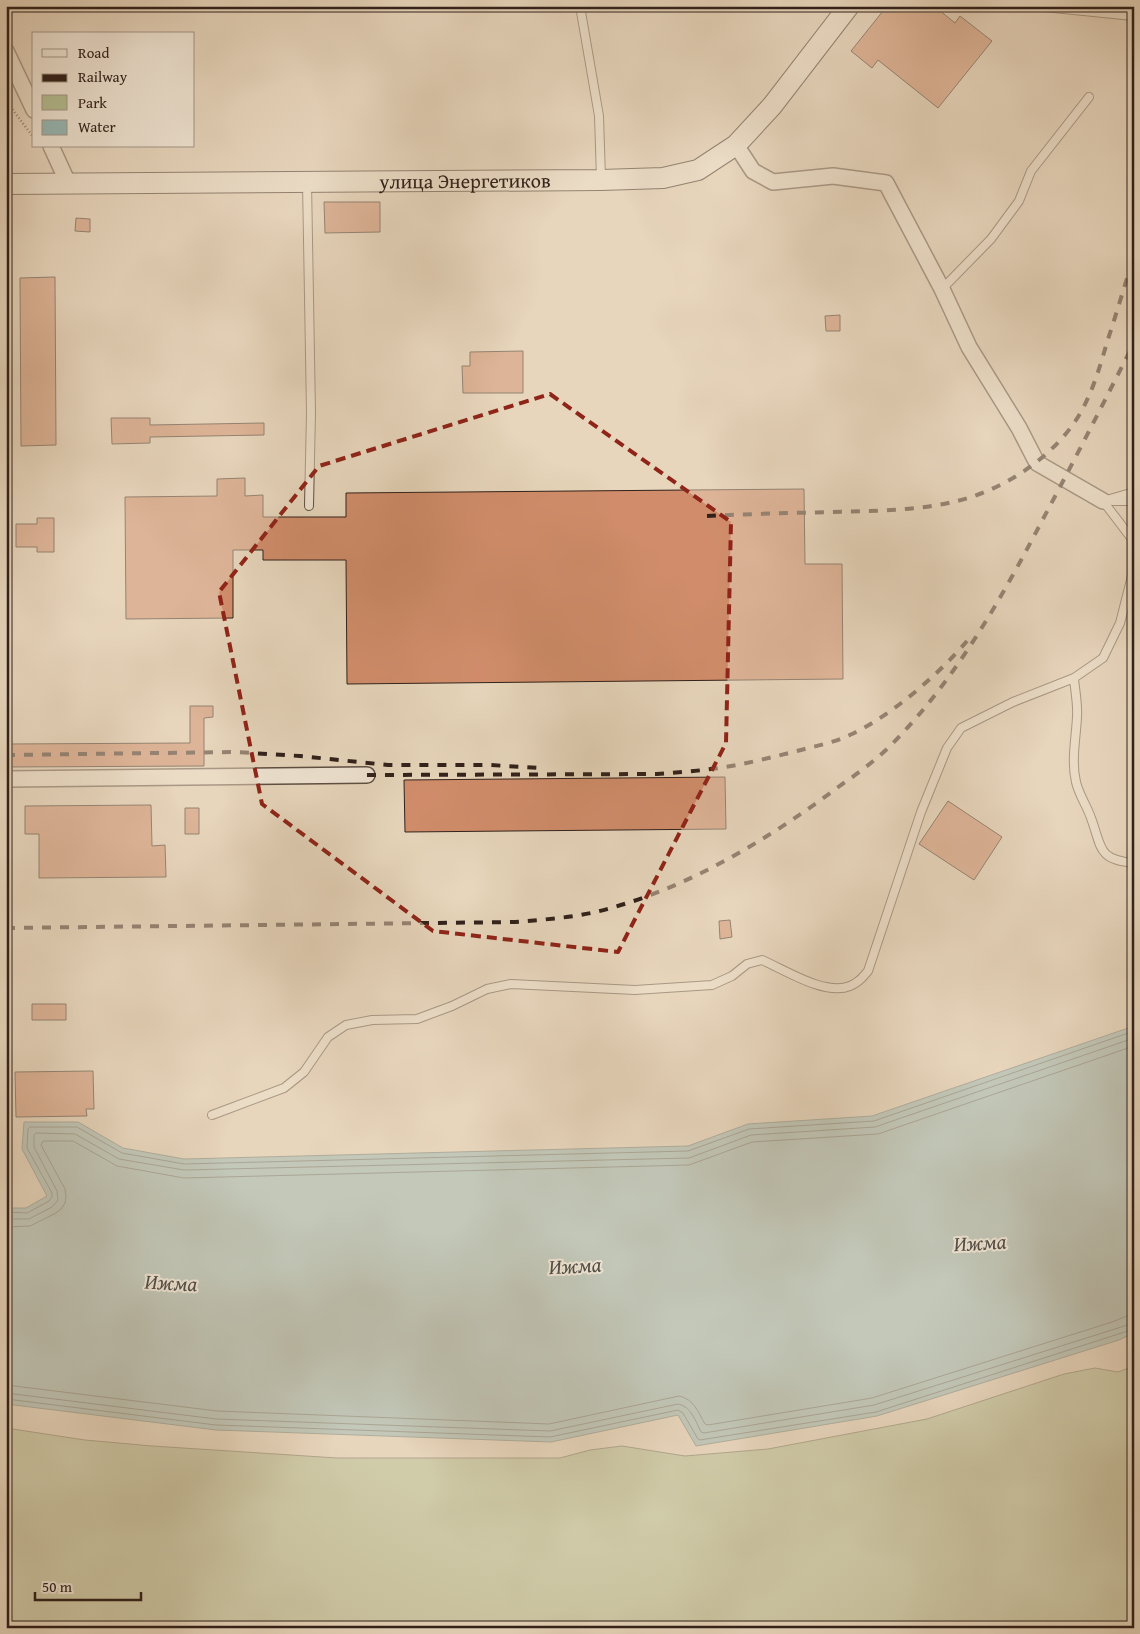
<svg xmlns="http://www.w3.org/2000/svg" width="1140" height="1634" font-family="'Gentium Book Plus',serif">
<rect width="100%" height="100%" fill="#e7d6bc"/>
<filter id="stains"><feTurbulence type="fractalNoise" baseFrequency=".004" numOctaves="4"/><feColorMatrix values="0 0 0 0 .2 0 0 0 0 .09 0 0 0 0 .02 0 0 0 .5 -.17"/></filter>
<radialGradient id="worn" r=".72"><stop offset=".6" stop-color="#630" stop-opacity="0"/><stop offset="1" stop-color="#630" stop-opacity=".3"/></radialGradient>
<path fill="#b4be92" stroke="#727056" d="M1134 1366V1628H6V1428L85 1440 152 1446 337 1458H560L590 1450 622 1446 685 1456 768 1449 927 1419 1064 1374 1095 1368 1118 1372Z"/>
<path fill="#97b8b5" stroke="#6e7c77" d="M1134 1026V1333L1119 1340 877 1416 696 1446 678 1415 551 1442 216 1430 6 1404V1205L8 1208H26L47 1196 22 1149 24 1122H78L123 1148 184 1159 688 1146 748 1124 872 1116Z"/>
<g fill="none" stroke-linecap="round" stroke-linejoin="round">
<path stroke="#646c68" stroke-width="1" d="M6 1212 27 1213 49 1201 52 1197V1193L27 1148 28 1129 30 1127H77L122 1153 184 1164 688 1151 749 1129 874 1121 1134 1031
M6 1219H29L52 1207 58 1200 57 1191 34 1147V1135L36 1133 75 1134 119 1159 184 1170 689 1158 751 1135 875 1127 1134 1038
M6 1227 30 1226 56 1213 61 1209 65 1203 66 1197 65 1189 41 1145 43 1141H73L117 1166 184 1178 689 1165 752 1142 878 1134 1134 1046
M6 1385 217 1411 549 1424 679 1396C694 1399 698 1412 705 1424L708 1425 872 1398 1112 1322 1127 1316 1134 1315
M6 1393 216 1419 550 1431 678 1404C691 1406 696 1422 701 1432L704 1433 874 1405 1134 1323
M6 1399 216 1425 550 1437 678 1410 683 1413 698 1439 700 1440 876 1412 1134 1329"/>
</g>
<path fill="#d18d6b" stroke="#31211b" d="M887 6H934L955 23 960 16 992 41 938 108 878 60 872 68 851 51Z
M324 202H380V232L325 233Z
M76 218 90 219V232L75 231Z
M55 277 56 445 21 446 20 278Z
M840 315V331H826L825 316Z
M523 351V393H463L462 366H470V352Z
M111 418H150V425L264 423V435L150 437V443L112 444Z
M245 478V496L263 495V517H346V493L804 489 805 564H842L843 679 347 684 346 560H263V550H233V618L126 619 125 497 217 496V479Z
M37 518H54V552H37V547H16V524H37Z
M190 706H213V717L204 718V766L6 767V744L190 743Z
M725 777 726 829 405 832 404 780Z
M948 801 1002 837 974 880 919 844Z
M151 805 152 846 165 845 166 877 39 878V834H25V806Z
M185 808H199V834H185Z
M730 920 732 937 720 939 719 921Z
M32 1004H66V1020H32Z
M93 1071 94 1109H86L87 1116 16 1117 15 1072Z"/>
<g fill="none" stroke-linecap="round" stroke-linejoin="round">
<defs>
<path id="service" d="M580 6 599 116 601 178
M1034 6 1133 16 1134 15
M307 182 311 412 309 506
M942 289 991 239 1019 201 1031 171 1089 97
M1103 501 1134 492
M1113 501H1134
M1074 678C1075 691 1078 704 1077 717 1076 738 1071 761 1076 782 1079 795 1087 806 1091 818 1102 847 1097 860 1134 863
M212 1115 284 1088 304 1072 328 1037 346 1025 372 1020 417 1019 452 1006 487 989 511 984 635 990 712 985 732 976 747 964 762 960C785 970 825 996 850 986 858 983 862 978 868 971L921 812 947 748 961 728 1013 702 1074 678 1103 658 1120 623 1132 576V539L1103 501"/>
<path id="minor" d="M6 51 34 110
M736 145 753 171 773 182 833 176 886 183 942 289 969 347 1019 428 1037 463 1103 501
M51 146 68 183
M6 779 367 775"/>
<g id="secondary">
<path id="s1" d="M6 184 601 180 663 178 698 170 736 145 772 106 849 6"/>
</g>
</defs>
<use href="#service" stroke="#5e4e43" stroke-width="10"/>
<use href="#minor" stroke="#5e4e43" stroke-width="18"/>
<use href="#secondary" stroke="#31211b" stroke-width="22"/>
<path stroke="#31211b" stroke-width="2.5" stroke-dasharray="1 2.5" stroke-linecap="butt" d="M6 101 34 138"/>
<use href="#service" stroke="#efe4d3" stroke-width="8"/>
<use href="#minor" stroke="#efe4d3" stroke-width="15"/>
<use href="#secondary" stroke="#efe4d3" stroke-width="20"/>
<path stroke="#31211b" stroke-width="4" stroke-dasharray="9 9" stroke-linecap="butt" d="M707 516C748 514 790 513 832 512 872 511 913 511 953 502 1003 491 1057 456 1082 410 1094 388 1101 363 1108 339 1117 312 1125 284 1134 256
M6 755 235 752 300 756 388 765H490L540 768
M367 775 657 774C684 772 711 770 737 765 757 761 777 756 797 751 815 746 834 743 852 734 892 715 938 675 967 641
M6 928 515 922C540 920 566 918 591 913 653 899 713 870 767 836 793 820 817 803 841 785 857 774 873 762 887 749 954 683 1000 601 1043 519 1074 461 1104 402 1134 343"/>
</g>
<path d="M0 0H1140V1634H0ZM550 394 731 522 726 743 618 952 433 931 262 804 219 592 319 466Z" fill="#e7d6bc" fill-opacity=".55" fill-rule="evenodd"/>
<path fill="none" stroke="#8f2418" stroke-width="4" stroke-dasharray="10 6" stroke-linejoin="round" d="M550 394 731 522 726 743 618 952 433 931 262 804 219 592 319 466Z"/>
<g text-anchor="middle" stroke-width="4" stroke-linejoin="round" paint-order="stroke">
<g font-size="20" fill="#31211b" stroke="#efe4d3">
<text dy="7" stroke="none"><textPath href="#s1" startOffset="459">улица Энергетиков</textPath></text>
</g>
<g font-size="21" font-style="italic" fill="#504e49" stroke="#efe4d3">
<text transform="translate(980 1243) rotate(-3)" y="7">Ижма</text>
<text transform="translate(575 1266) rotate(-3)" y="7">Ижма</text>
<text transform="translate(171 1283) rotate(3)" y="7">Ижма</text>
</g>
</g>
<rect width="1140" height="1634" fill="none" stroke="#e7d6bc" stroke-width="25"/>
<rect x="8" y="8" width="1125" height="1619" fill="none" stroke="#31211b" stroke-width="2.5"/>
<rect x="12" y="12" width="1115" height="1609" fill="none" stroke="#31211b"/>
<rect x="32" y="32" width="162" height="115" fill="#efe4d3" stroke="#a39689"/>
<rect x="42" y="49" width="25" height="8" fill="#efe4d3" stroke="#a39689"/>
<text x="78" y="58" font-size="15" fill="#31211b">Road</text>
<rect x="42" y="74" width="25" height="8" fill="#31211b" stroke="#a39689"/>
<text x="78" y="82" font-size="15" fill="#31211b">Railway</text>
<rect x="42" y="95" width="25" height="15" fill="#b4be92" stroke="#a39689"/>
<text x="78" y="108" font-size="15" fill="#31211b">Park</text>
<rect x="42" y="120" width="25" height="15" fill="#97b8b5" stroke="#a39689"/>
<text x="78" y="132" font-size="15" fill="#31211b">Water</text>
<path d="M35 1592v8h106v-8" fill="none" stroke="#31211b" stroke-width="2.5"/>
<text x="42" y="1592" font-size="15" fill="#31211b" stroke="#efe4d3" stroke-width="4" paint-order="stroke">50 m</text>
<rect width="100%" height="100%" filter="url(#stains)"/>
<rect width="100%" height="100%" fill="url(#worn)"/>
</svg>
